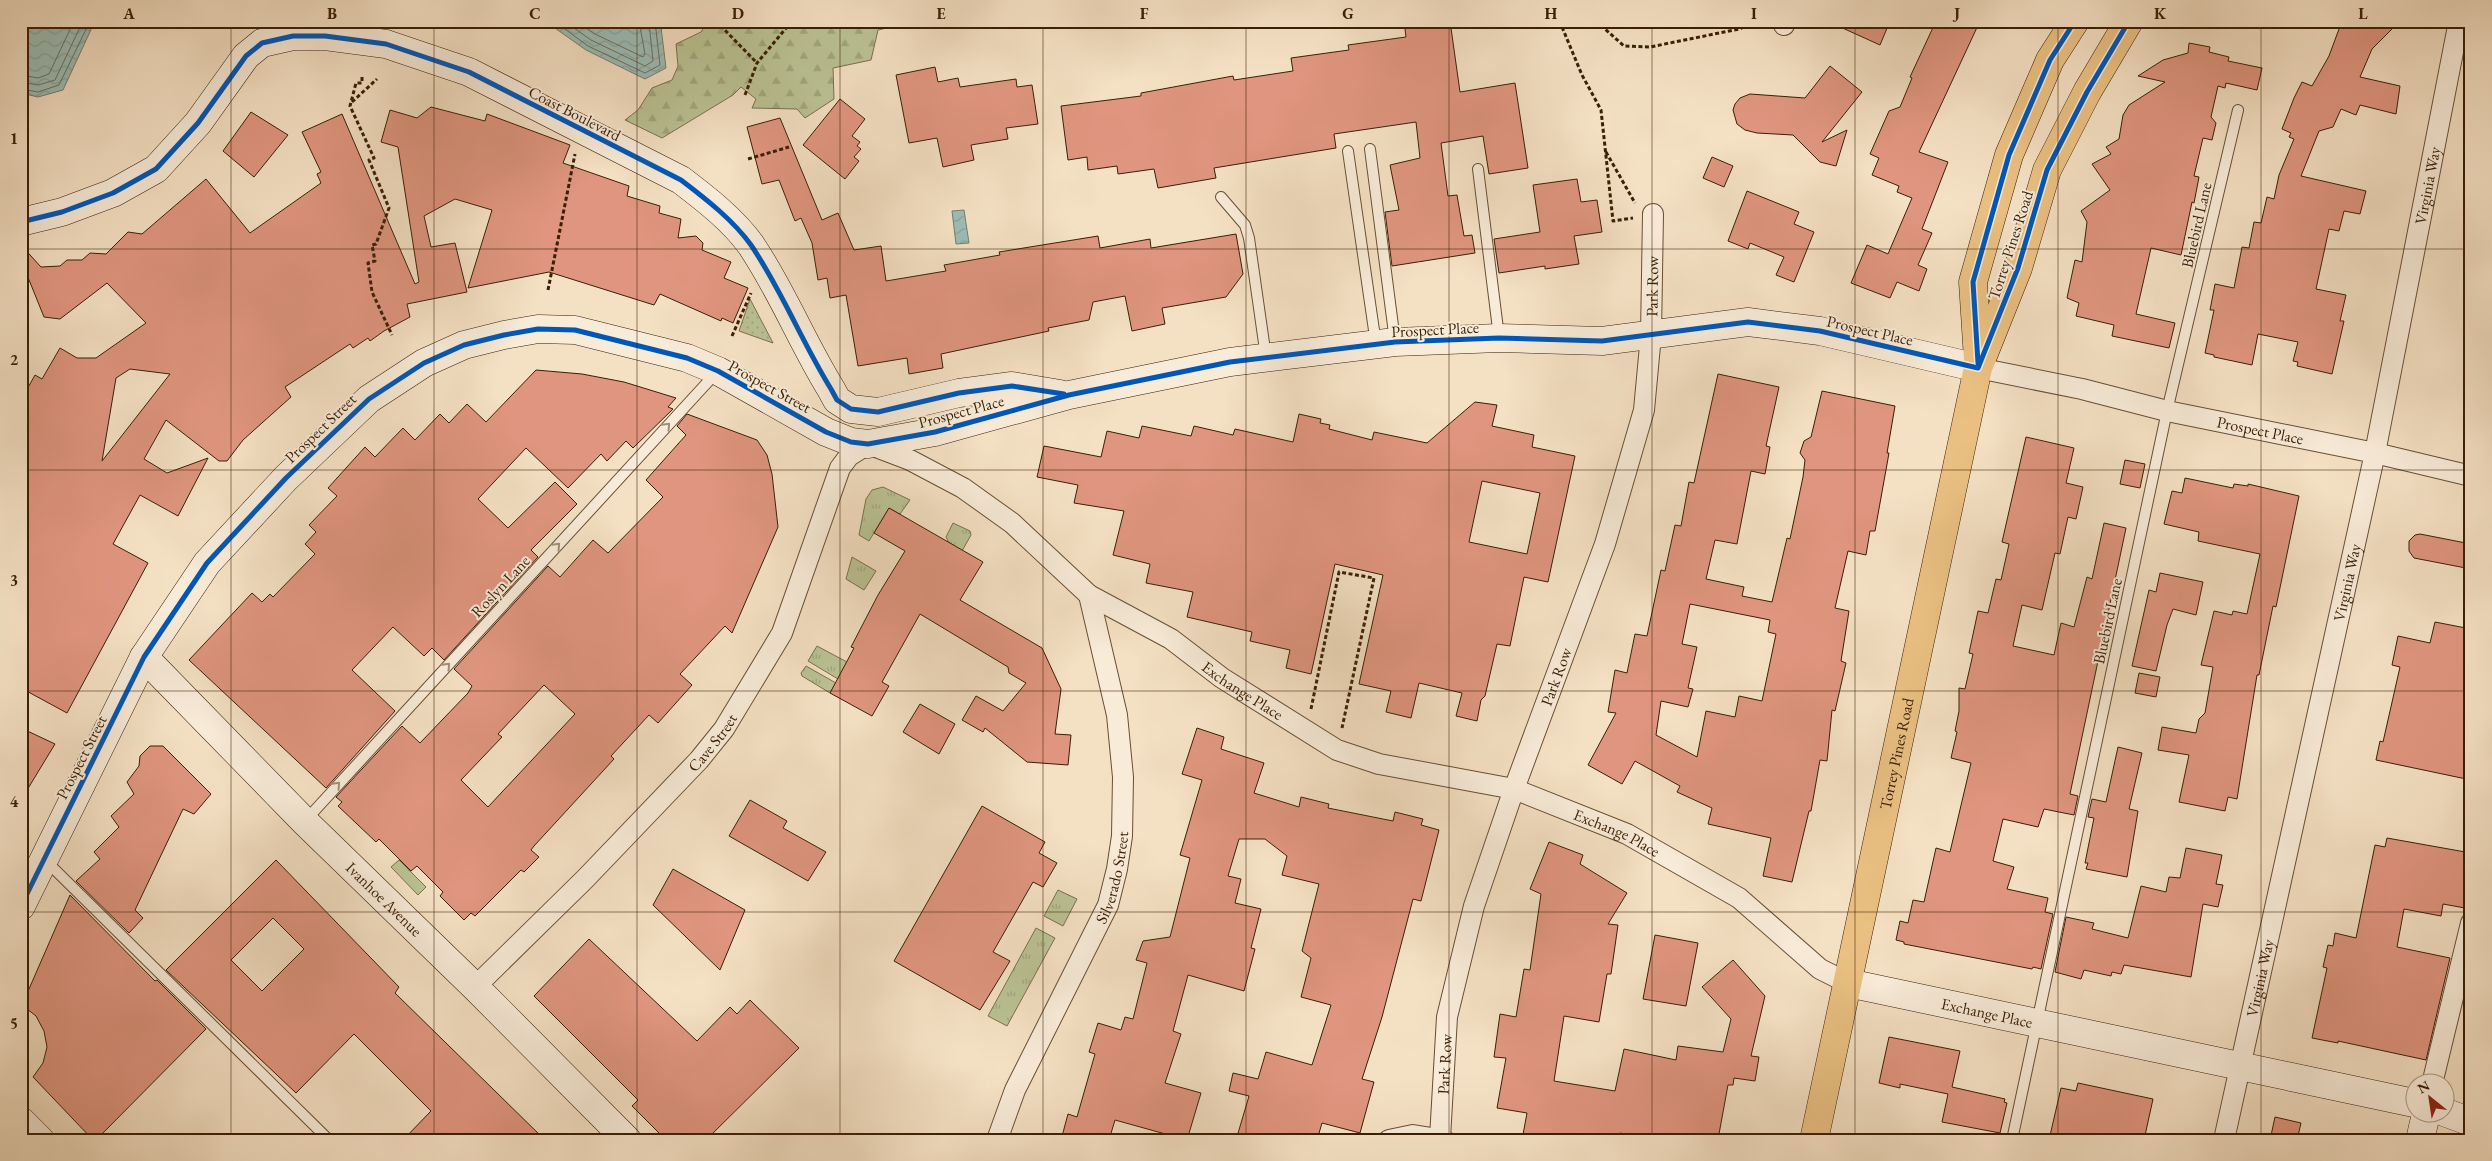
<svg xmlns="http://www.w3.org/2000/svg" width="2492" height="1161" font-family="'EB Garamond',serif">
<defs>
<pattern id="grass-tufts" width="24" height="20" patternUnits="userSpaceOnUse" patternTransform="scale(1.25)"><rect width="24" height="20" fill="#bac294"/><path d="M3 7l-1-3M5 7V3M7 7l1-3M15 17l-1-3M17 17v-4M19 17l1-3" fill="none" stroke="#a1a67e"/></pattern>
<pattern id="forest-firs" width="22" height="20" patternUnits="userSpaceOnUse" patternTransform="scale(1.25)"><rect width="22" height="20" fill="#bac294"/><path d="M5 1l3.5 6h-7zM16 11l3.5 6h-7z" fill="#a1a67e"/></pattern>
<pattern id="garden-dots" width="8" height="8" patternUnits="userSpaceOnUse" patternTransform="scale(1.25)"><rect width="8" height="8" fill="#bac294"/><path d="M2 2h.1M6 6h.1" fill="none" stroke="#a1a67e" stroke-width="1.8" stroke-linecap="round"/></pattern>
<pattern id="water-waves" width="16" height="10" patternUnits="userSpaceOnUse" patternTransform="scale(1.25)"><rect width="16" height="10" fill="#9cbdb7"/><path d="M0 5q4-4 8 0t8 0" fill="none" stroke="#87a29c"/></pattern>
</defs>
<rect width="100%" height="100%" fill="#f4e0c3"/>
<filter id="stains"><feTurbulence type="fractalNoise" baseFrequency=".004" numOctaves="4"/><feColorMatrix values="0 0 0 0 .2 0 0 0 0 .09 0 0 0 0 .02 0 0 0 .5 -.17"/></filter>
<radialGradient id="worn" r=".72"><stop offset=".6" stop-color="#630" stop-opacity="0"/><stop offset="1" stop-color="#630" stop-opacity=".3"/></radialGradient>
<path fill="url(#grass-tufts)" stroke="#7a704c" d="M883 487 910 500 900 514 889 508 869 541 859 535 866 499 872 490Z
M953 523 970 531 971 535 962 551 949 543 946 537Z
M852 557 876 571 864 590 846 579Z
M817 646 847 662 838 679 808 661Z
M806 666 836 683 830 693 802 676 801 673Z
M399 860 426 887 418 895 391 867Z
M1058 890 1077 899 1063 926 1044 916Z
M1036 928 1055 938 1007 1026 988 1016Z"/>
<path fill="url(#forest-firs)" stroke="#7a704c" d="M708 21H902L904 24 878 30 871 60 833 68 834 99 805 118 797 109 752 108 756 99 741 87 733 95 662 138 625 120 638 110 652 88 672 80 678 66 676 44 701 32Z"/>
<path fill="url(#garden-dots)" stroke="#7a704c" d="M750 299 773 343 739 331Z"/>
<path fill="url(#water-waves)" stroke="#757e70" d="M21 21H95L63 90 38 97 21 93Z
M545 21H656L661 27 666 68 645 79 586 50Z
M964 210 969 243 956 244 952 211Z"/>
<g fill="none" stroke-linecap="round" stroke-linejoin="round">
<path stroke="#6b6e5e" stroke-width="1" d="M554 21 588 46 645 73 660 65 656 30 653 21
M564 21 591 40 645 66 653 61 650 32 647 21
M577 21 595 34 643 57 645 54 639 21
M21 75 38 78 49 74 74 21
M21 82 38 85 55 80 83 21
M21 89 38 92 59 85 90 21"/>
</g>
<path fill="#df957f" stroke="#3a1f05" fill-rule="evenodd" d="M1404 21H1450L1460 92 1515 83 1528 168 1489 174 1483 136 1441 143 1448 196 1457 195 1464 236 1472 235 1475 253 1392 266 1385 212 1399 210 1390 165 1420 158 1416 122 1334 134 1336 148 1214 168 1216 178 1158 188 1154 169 1118 174 1117 166 1088 170 1087 157 1068 160 1061 106 1141 96V93L1233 76 1234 80 1293 71 1291 58 1349 50 1348 45 1406 37Z
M1827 21H1890L1880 45Z
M1936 21H1980L1919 152 1948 162 1922 229 1932 233 1918 265 1927 269 1919 291 1897 282 1890 298 1851 283 1867 245 1888 254 1912 198 1897 192 1899 186 1872 175 1879 158 1870 154 1889 111 1900 107 1912 78 1910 77Z
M2342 21H2400L2372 49 2360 77 2400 86 2396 114 2360 105 2356 115 2341 109 2333 127 2319 131 2301 176 2366 191 2360 214 2344 211 2339 231 2329 229 2316 289 2346 295 2340 321H2344L2332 374 2297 366 2298 362 2293 361 2298 342 2258 334 2252 365 2214 357V355L2205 353 2214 310H2210L2215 284 2234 288 2242 247 2249 248 2254 222 2261 223 2267 197 2274 199 2279 175 2294 139 2289 137 2291 133 2282 129 2294 98 2302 82 2312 86 2329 56Z
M2189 43 2210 47 2209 52 2229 57 2228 61 2262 68 2257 90 2226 83 2225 88 2218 86 2211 117 2216 123 2212 140 2203 138 2194 176 2199 177 2194 203 2192 202 2181 255 2151 248 2136 314 2175 323 2169 348 2112 336 2114 325 2076 316 2079 303 2067 298 2075 260 2082 262 2087 222 2081 211 2110 190 2092 164 2111 154 2106 147 2119 139 2123 115 2129 105 2165 82 2138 76 2163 60 2188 53Z
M1830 66 1862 92 1822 142 1847 130 1836 166 1820 162 1793 135 1757 133 1745 130 1737 124 1733 110 1735 104 1740 98 1750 94 1805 98Z
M935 67 938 82 958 78 960 87 1016 79 1017 87 1032 85 1038 124 1006 128 1008 139 971 145 974 160 943 167 937 138 909 143 896 75Z
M840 99 865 119 852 136 860 142 857 146 861 149 854 157 859 161 845 179 803 145Z
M431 107 485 121 487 114 570 145 563 163 629 186 627 196 660 206 659 213 681 219 678 238 696 236 703 243 702 250 731 262 724 278 748 288 733 323 722 318 721 321 660 294 654 305 549 272 468 288 492 210 455 199 424 216 431 247 455 243 467 292 407 304 410 317 384 331 370 341 368 338 353 348 350 344 285 387 291 397 243 440 227 461H219L166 420 144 459 167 473 208 458 178 516 140 495 113 544 148 563 67 713 21 688V400L35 375 42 379 60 348 77 358H96L146 323 107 283 60 319 44 317 21 260V245L41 267 60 266 67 260H82L90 253 106 254 128 232 142 234 206 179 250 233 321 183 317 174 321 172 302 132 342 114 415 284 419 282 398 147 381 142 390 110 417 118ZM130 369 170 374 102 461 116 378Z
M251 112 288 135 254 177 223 151Z
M780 118 822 220 838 213 854 250 881 246 886 281 946 271 944 265 1000 255 999 252 1098 236 1100 248 1150 239 1151 248 1236 234 1243 274 1226 297 1162 308 1165 324 1132 331 1125 296 1093 302 1089 320 1048 328 1049 331 941 354 943 368 909 374 907 358 858 366 846 295 830 298 827 278 818 280 812 243 801 218 795 221 779 180 762 184 747 127Z
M1712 157 1733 166 1724 187 1703 178Z
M1577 179 1581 202 1597 200 1602 232 1574 236 1579 264 1545 269V266L1499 273 1494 239 1540 232 1533 185Z
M1747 191 1799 212 1794 224 1814 232 1794 282 1776 275 1784 257 1750 243 1748 249 1728 241Z
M536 370 582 374 624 382 676 398 668 407 673 409 633 448 626 441 607 461 601 454 568 488 526 448 478 499 508 528 555 482 577 504 531 550 538 557 444 660 432 648 424 656 393 627 352 670 395 711 326 788 189 660 252 593 262 602 270 594 273 597 315 554 305 544 316 532 309 525 337 496 328 488 365 447 375 457 403 428 415 440 440 414 449 423 467 404 486 422Z
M1718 374 1779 387 1766 446 1770 447 1765 474 1751 471 1737 544 1715 540 1706 579 1744 587 1742 596 1772 602 1787 538 1790 539 1803 477 1805 460 1800 453 1804 441 1811 437 1822 391 1895 406 1887 453H1889L1875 531H1870L1866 555 1848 551 1835 608 1849 611 1841 661 1846 663 1835 711 1832 710 1827 761 1820 760 1811 811H1809L1792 882 1763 876 1771 838 1708 824 1712 808 1677 792 1680 786 1635 761 1622 784 1588 765 1616 713 1608 712 1615 670 1627 673 1635 634 1647 636 1661 570 1665 571 1675 525 1681 526 1689 482 1694 483ZM1690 604 1770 620 1768 632 1776 634 1762 701 1739 696 1735 717 1706 711 1697 757 1656 735 1661 701 1688 707 1693 689 1688 688 1697 647 1682 644Z
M1475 402 1497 405 1492 426 1534 435 1532 447 1575 456 1548 582 1524 577 1510 646 1497 644 1485 696 1481 700 1477 721 1456 716 1462 693 1419 683 1411 718 1386 712 1391 691 1359 684 1383 575 1335 564 1311 674 1286 668 1290 650 1250 641 1252 632 1187 617 1193 592 1146 583 1150 564 1113 555 1124 511 1074 503 1078 485 1037 477 1044 446 1101 457 1107 431 1139 438 1142 426 1191 436 1194 426 1233 435 1235 429 1293 442 1299 414 1321 419 1320 423 1330 425 1329 429 1372 440 1374 432 1427 443ZM1482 481 1540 493 1527 554 1469 542Z
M687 414 757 440 767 455 772 474 778 527 732 633 725 626 680 674 692 685 658 723 649 715 611 756 614 759 534 846 531 850 539 857 524 872 521 870 475 916 471 913 464 920 440 896 443 892 417 866 411 871 379 839 376 842 338 806 342 802 336 797 402 726 420 743 468 693 472 686 454 669 548 566 560 577 593 540 608 553 663 497 646 480 686 435 677 426ZM544 685 575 714 488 807 461 780 502 737 498 734Z
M2026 437 2074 448 2066 483 2083 487 2076 519 2068 517 2060 554 2055 553 2042 610 2022 605 2013 646 2054 655 2061 623 2074 627 2087 577 2092 579 2104 523 2126 528 2070 794 2078 796 2074 815 2044 809 2038 827 2003 819 1993 861 2014 867 2007 889 2048 898 2045 912 2053 914 2041 969 2033 967 2032 969 1904 944V942L1896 940 1900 921 1908 923 1913 900 1924 902 1936 848 1950 852 1971 763 1951 758 1957 732 1955 731 1959 711V688L1965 689 1973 654 1969 653 1978 611 1988 613 1996 579 2001 580 2009 544 2002 542Z
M2125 460 2145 464 2140 488 2120 484Z
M2185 478 2233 488 2234 484 2248 486V484L2299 496 2276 607 2273 606 2259 675H2257L2237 799 2228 797 2225 811 2179 802 2189 755 2158 750 2162 727 2196 733 2199 719 2205 713 2213 667 2201 665 2214 611 2232 615 2233 611 2247 614 2260 554 2198 541 2199 532 2164 524 2172 491 2182 493Z
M889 508 983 562 960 600 1042 648 1061 689 1055 734 1071 735 1068 765 1027 762 985 728 983 732 962 720 976 696 1003 711 1026 683 1009 673 1008 667 920 614 882 682 889 686 872 716 830 693 854 648 851 647 878 595 905 551 874 533Z
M2420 534 2471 544V569L2414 558 2409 551V541L2415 535Z
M2160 573 2203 582 2196 615 2173 609 2167 625 2156 671 2132 666 2149 590 2156 592Z
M2435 622 2471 629V780L2376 760 2380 741 2383 742 2400 667 2392 665 2398 636 2430 643Z
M2139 673 2160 677 2156 697 2135 693Z
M920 704 955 724 939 754 903 732Z
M21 728 55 744 21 800Z
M1197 728 1224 737 1221 749 1264 763 1254 793 1299 807 1301 797 1329 804 1328 808 1393 821 1395 812 1423 819 1421 825 1439 830 1421 901 1413 899 1382 1017 1362 1079 1374 1082 1360 1133 1322 1123 1317 1140H1236L1249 1096 1229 1091 1233 1073 1258 1079 1266 1052 1312 1065 1331 1005 1301 997 1311 958 1302 951 1319 884 1282 875 1287 856 1265 839H1239L1228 876 1241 879 1235 903 1261 909 1251 948 1255 949 1244 991 1188 975 1173 1031 1181 1034 1165 1083 1201 1093 1187 1140 1115 1120 1109 1140H1061L1068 1114 1077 1117 1095 1054 1089 1052 1098 1023 1121 1030 1125 1017 1133 1019 1147 963 1136 960 1143 941 1170 937 1190 858 1180 855 1202 780 1182 774Z
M150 746H163L211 794 194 814 183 809 135 910 143 918 129 933 76 881 100 859 94 852 119 827 111 816 134 794 127 782 139 766 140 756Z
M2118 747 2142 753 2129 809 2138 811 2127 877 2086 869 2088 863H2085L2094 818 2088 817 2092 799 2106 802Z
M750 800 787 821 783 828 826 852 808 881 729 836Z
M982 806 1045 842 1039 853 1057 863 1043 887 1033 882 993 952 1010 961 980 1010 894 961Z
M2387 838 2471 853V880L2465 908 2443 904 2441 916 2404 909 2397 947 2450 958 2426 1060 2338 1041V1043L2312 1038 2327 968 2323 967 2328 945 2333 946 2335 933 2356 938 2375 845 2385 847Z
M1549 842 1583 855 1580 864 1627 893 1608 924 1618 925 1611 974H1607L1599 1022 1564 1016 1554 1081 1615 1091 1624 1049 1676 1060 1678 1046 1723 1052 1731 1019 1702 987 1733 960 1765 996 1751 1056 1759 1057 1755 1081 1734 1078 1733 1085H1728L1719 1134 1710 1140H1654L1620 1133V1140H1522L1527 1113 1497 1108 1506 1058 1494 1057 1500 1014 1516 1017 1524 969 1530 970 1541 894 1530 889Z
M2186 848 2222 855 2216 884 2223 885 2218 907 2203 904 2191 977 2124 965 2121 974 2112 972 2111 976 2084 970 2081 979 2055 972 2066 917 2094 923 2092 929 2128 938 2141 886 2166 892 2169 877 2180 878Z
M276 860 399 987 395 993 545 1140H403L431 1111 354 1034 296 1093 166 970ZM273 918 304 949 262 991 231 960Z
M673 869 745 910 720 970 653 905Z
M70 895 155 981 157 980 206 1029 96 1140H93L33 1077 43 1063 47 1047 44 1031 36 1016 22 1005Z
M1655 935 1698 943 1686 1006 1643 999Z
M589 939 697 1041 730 1007 737 1014 750 1000 799 1048 706 1140H666L632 1106 638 1100 534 996Z
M1889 1037 1960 1051 1952 1087 2005 1099 2004 1102 2007 1103 2000 1133 1942 1122 1948 1094 1900 1084V1088L1879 1083Z
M2078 1083 2153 1099 2144 1140H2049L2061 1088 2076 1091Z
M2275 1117 2301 1123 2297 1140H2270Z"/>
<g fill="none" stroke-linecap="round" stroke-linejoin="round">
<defs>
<path id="lane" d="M1370 149 1395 341
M1348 151 1376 344
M1478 169 1499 337
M1221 197 1245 225 1249 238 1266 357
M305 821 716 373
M46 861 329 1140
M2012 1140 2167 411 2238 110"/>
<g id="street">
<path d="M1784 25 1785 21"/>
<path id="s1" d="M1978 368 2082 389 2167 411 2375 453 2471 476"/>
<path id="s2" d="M475 987 585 879 699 760 724 729 782 633 840 468 849 456 868 444 910 460 963 488 1012 523 1089 595 1171 639 1222 678 1337 750 1379 764 1514 789 1627 834 1739 898 1820 969 1848 983"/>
<path d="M2432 1084 2471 923"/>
<path id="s3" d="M1440 1138 1447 1017 1474 906 1514 789 1605 544 1644 410 1651 335 1653 214"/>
<path id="s4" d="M997 1140 1015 1090 1108 905 1117 869 1122 836 1123 777 1117 715 1089 595"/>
<path d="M1389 1140 1413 1135 1444 1140"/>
<path id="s5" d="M2224 1140 2375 453 2459 21"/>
</g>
<g id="secondary">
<path d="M21 222 62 212 113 193 156 169 198 123 246 56 262 43 293 36H325L386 44 469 72 681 180C706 199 733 220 751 245 782 291 802 342 831 389L837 400 851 409 878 412 959 393 1012 386 1060 394"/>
<path id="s6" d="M144 657 305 822 475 987 627 1140"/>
<path d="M21 906 144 657 207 563 286 478 369 399 424 363 464 345 504 335 538 329 575 330 687 358 718 371 826 432 851 442 868 444 935 432 1069 395 1230 362 1395 342 1499 338 1602 341 1748 322 1820 331 1978 368"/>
<path id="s7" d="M1848 983 2414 1103"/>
<path d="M2444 1112 2471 1122"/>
<path d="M21 1121 40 1140"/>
<path d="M2420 1140 2426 1114"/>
</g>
<g id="primary">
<path d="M1978 359 1973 282 2009 155 2050 60 2075 21"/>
<path id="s8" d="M1814 1140 1978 368 2018 268 2047 170 2087 92 2129 21"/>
</g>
</defs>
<use href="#lane" stroke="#684f34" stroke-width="12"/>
<use href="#street" stroke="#684f34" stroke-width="22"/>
<use href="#secondary" stroke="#3a1f05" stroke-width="29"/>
<use href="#primary" stroke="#3a1f05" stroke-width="29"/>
<path stroke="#3a1f05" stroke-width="3" stroke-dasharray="4 2.5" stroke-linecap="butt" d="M716 21 757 63
M1564 21 1562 27 1582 75 1601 110 1613 221 1633 218
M1596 21 1624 46 1650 47 1739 29 1747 26 1749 21
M362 77V83H356L350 106 374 158 369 160 389 208 376 244 372 245 375 261 368 263 372 292 392 335
M745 95 757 63 792 21
M352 102 377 79
M1606 152 1635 203
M748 159 789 147
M548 290 575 154
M732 336 751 293
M1311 709 1339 572 1374 578 1342 728"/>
<use href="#lane" stroke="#f8ebd8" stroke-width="10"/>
<use href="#street" stroke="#f8ebd8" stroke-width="20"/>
<use href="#secondary" stroke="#f8ebd8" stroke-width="28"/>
<use href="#primary" stroke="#eac082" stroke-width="28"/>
<defs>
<path id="cycleway" d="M21 222 62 212 113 193 156 169 198 123 246 56 262 43 293 36H325L386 44 469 72 681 180C706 199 733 220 751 245 782 291 802 342 831 389L837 400 851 409 878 412 959 393 1012 386 1064 394
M1978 363 1973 282 2009 155 2050 60 2075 21
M1978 368 2018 268 2047 170 2087 92 2129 21
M21 906 144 657 207 563 286 478 369 399 424 363 464 345 504 335 538 329 575 330 687 358 718 371 826 432 851 442 868 444 935 432 1069 395 1230 362 1395 342 1499 338 1602 341 1748 322 1820 331 1978 368"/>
</defs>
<use href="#cycleway" stroke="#f8ebd8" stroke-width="8"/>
<use href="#cycleway" stroke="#0057b8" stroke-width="5"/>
</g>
<defs><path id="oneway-chevron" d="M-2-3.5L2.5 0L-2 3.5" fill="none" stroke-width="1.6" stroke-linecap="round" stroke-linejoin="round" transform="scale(1.25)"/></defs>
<g stroke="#a28f79">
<use href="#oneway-chevron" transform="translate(667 426) rotate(-47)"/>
<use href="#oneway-chevron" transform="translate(557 546) rotate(-47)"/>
<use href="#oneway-chevron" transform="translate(447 666) rotate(-47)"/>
<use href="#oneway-chevron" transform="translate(337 785) rotate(-47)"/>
</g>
<path fill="none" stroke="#3a1f05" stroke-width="1" stroke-opacity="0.55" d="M231 21V1140M434 21V1140M637 21V1140M840 21V1140M1043 21V1140M1246 21V1140M1449 21V1140M1652 21V1140M1855 21V1140M2058 21V1140M2261 21V1140M21 249H2471M21 470H2471M21 691H2471M21 912H2471"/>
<g text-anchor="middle" stroke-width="4" stroke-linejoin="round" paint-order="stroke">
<g font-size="16" fill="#3a1f05" stroke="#f8ebd8">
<text transform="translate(575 113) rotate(27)" y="6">Coast Boulevard</text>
<text dy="6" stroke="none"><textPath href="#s5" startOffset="976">Virginia Way</textPath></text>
<text transform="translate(2196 225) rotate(-77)" y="6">Bluebird Lane</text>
<text transform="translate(2010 245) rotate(-72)" y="6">Torrey Pines Road</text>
<text dy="6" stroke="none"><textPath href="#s3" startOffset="884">Park Row</textPath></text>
<text transform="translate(1435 329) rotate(-3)" y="6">Prospect Place</text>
<text transform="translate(1870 330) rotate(13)" y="6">Prospect Place</text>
<text transform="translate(770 386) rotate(29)" y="6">Prospect Street</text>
<text transform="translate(961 411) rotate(-15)" y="6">Prospect Place</text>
<text transform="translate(320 428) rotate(-44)" y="6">Prospect Street</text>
<text dy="6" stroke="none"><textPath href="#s1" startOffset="289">Prospect Place</textPath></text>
<text dy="6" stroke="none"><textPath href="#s5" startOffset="571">Virginia Way</textPath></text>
<text transform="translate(500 586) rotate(-47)" y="6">Roslyn Lane</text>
<text transform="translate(2107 621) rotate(-78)" y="6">Bluebird Lane</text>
<text dy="6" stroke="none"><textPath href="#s3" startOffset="479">Park Row</textPath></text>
<text dy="6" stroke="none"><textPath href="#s2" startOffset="1135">Exchange Place</textPath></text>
<text dy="6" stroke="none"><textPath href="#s2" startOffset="341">Cave Street</textPath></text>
<text dy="6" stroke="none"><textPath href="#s8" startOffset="395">Torrey Pines Road</textPath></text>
<text transform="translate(81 757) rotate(-63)" y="6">Prospect Street</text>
<text dy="6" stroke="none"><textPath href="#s2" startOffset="1540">Exchange Place</textPath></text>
<text dy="6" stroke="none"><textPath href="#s4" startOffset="288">Silverado Street</textPath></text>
<text dy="6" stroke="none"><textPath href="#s6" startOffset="341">Ivanhoe Avenue</textPath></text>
<text dy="6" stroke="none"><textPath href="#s5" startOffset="166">Virginia Way</textPath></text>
<text dy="6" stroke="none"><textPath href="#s7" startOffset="142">Exchange Place</textPath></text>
<text dy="6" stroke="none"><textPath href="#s3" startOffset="74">Park Row</textPath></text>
</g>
</g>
<rect width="2492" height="1161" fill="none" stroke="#f4e0c3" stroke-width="55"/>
<g transform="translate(2430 1098) rotate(330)"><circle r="24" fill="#f8ebd8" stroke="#ac9984"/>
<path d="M0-4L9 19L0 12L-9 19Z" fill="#8f2418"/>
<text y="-8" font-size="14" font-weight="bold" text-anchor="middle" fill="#3a1f05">N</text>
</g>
<rect x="28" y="28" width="2436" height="1106" fill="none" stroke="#3a1f05" stroke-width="2"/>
<g font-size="16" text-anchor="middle" font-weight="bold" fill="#3a1f05">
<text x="129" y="19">A</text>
<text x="332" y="19">B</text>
<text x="535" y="19">C</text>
<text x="738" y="19">D</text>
<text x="941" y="19">E</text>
<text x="1144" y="19">F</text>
<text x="1348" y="19">G</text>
<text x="1551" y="19">H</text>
<text x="1754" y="19">I</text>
<text x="1957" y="19">J</text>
<text x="2160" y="19">K</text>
<text x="2363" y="19">L</text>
<text x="14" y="144">1</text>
<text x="14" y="365">2</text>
<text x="14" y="586">3</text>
<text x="14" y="807">4</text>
<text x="14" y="1029">5</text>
</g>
<rect width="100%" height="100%" filter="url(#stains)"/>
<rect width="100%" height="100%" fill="url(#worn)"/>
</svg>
